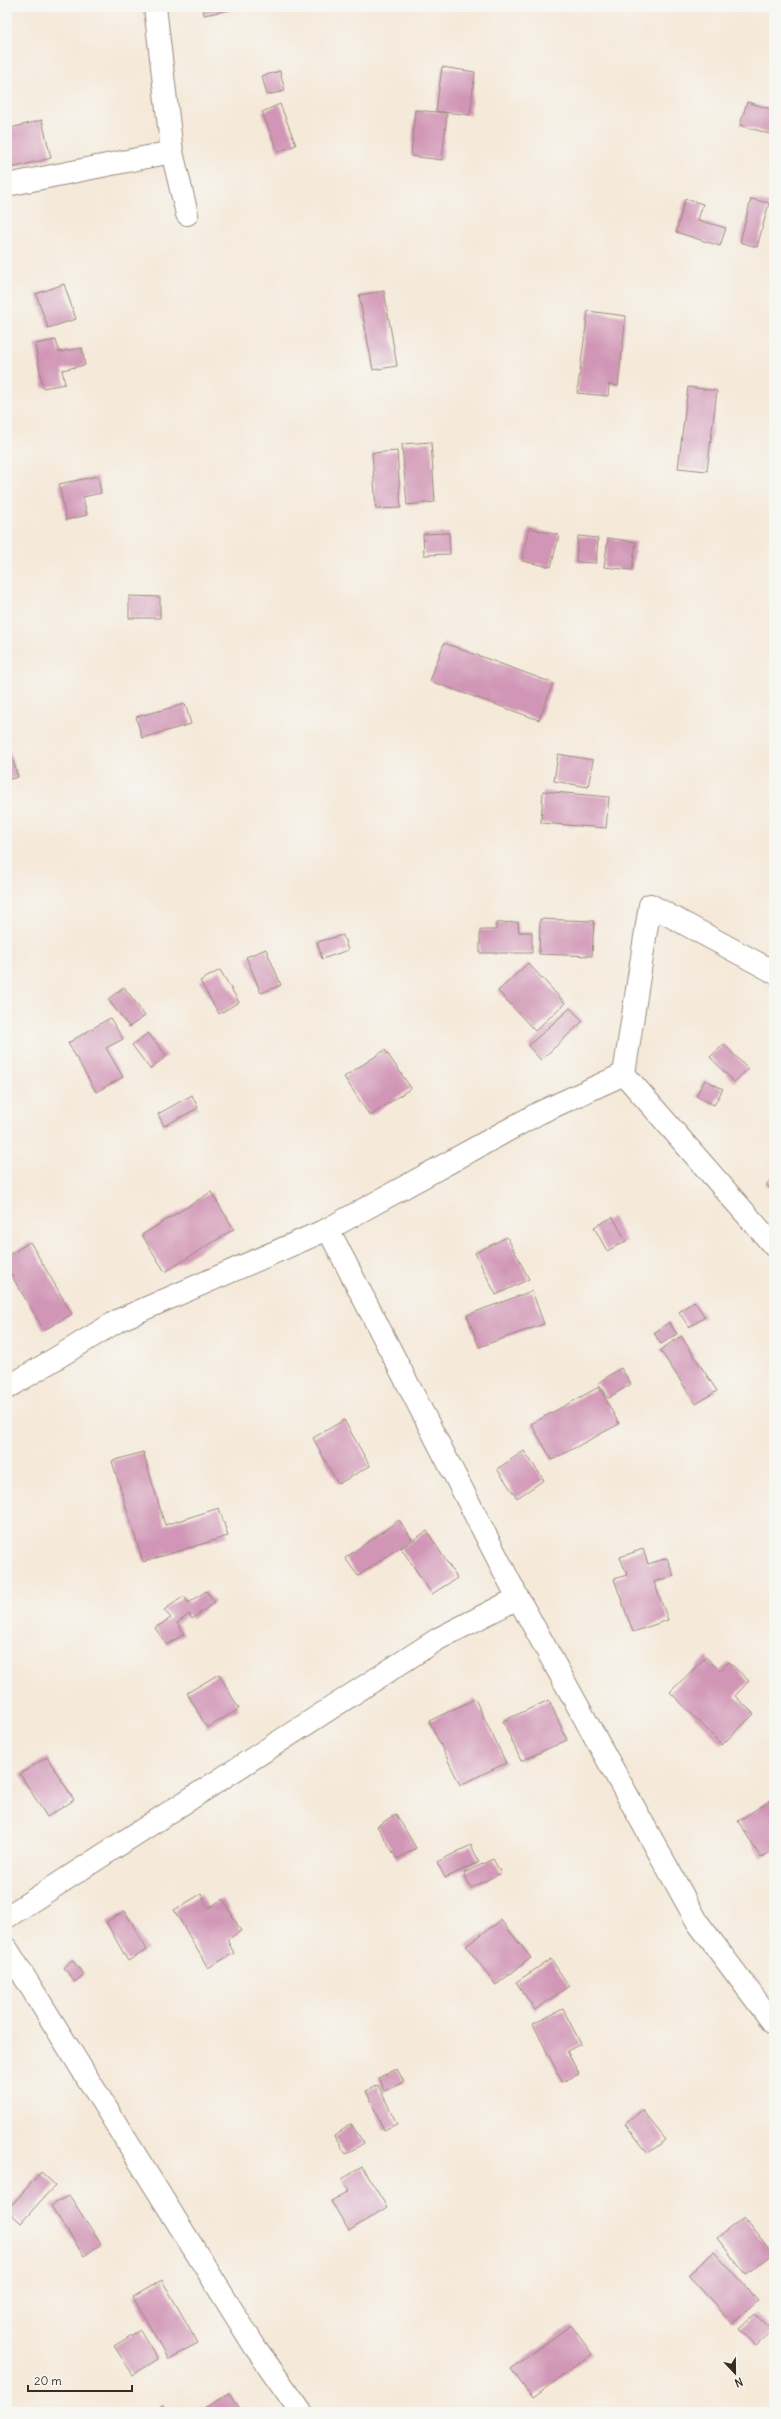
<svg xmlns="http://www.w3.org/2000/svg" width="781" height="2419" font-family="Delius,sans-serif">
<rect width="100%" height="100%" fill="#f6f6f2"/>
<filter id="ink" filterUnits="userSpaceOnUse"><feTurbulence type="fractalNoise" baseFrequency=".025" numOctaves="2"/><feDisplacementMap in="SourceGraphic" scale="8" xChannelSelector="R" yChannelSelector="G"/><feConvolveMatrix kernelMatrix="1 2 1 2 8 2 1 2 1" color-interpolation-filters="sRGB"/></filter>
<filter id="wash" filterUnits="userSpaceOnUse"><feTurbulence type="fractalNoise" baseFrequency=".012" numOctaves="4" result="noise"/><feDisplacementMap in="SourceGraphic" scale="16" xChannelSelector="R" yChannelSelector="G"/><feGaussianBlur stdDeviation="0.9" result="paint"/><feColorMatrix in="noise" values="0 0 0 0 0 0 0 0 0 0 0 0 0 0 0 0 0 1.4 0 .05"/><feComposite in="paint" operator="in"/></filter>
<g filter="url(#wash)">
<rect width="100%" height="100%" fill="#f5e9d9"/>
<g id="blocks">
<path fill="#d196b6" d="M203 7H240V8L204 15Z
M442 67 475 72 470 115 436 111Z
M280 71 285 91 267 95 262 76Z
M747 102 774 110 773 135 740 125Z
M280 104 296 145 278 152 262 112Z
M415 110 447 113 442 160 411 156Z
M42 120 51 158 7 169V129Z
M685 199 703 204 698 220 726 228 720 246 676 232Z
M751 199 769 203 757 247 740 242Z
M64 284 76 319 48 328 36 294Z
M384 291 397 366 373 370 359 295Z
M588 311 626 316 618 386 609 384 608 396 577 393Z
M56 340 59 352 82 348 85 365 62 370 65 384 43 388 35 344Z
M688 387 717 391 707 471 678 468Z
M431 442 435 502 407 505 402 444Z
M397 451 401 508 376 509 372 453Z
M98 476 101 493 83 497 87 515 66 520 59 484Z
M529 528 559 535 551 567 522 561Z
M449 533 450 554 424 555 423 534Z
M578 536 598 538 596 563 576 562Z
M608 538 636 542 632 570 604 567Z
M129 596 160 597V618H129Z
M444 643 553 683 539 720 430 681Z
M185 704 191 724 142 738 136 717Z
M7 742 18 777 7 780Z
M558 754 593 760 588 787 554 781Z
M543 791 609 797 606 828 541 823Z
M540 919 594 921 592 956 539 954Z
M518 922 519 932H532V953H480V930H496V923Z
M343 935 348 950 322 959 317 942Z
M266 949 281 985 261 993 246 957Z
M528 963 565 1003 535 1031 498 991Z
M220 970 239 1002 219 1014 200 981Z
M124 987 145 1016 129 1027 108 999Z
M570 1008 583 1021 541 1060 528 1046Z
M110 1018 123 1039 106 1048 123 1077 96 1092 68 1043Z
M148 1033 167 1056 150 1069 132 1045Z
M724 1044 748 1069 734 1082 710 1057Z
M385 1050 411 1088 370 1116 344 1077Z
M705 1080 723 1089 714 1105 696 1096Z
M192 1095 198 1108 164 1126 158 1114Z
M774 1176V1191L766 1185Z
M211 1192 234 1229 165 1272 142 1235Z
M613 1217 626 1241 607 1251 594 1227Z
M507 1237 529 1279 496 1295 475 1253Z
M30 1242 72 1314 44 1330 7 1268V1256Z
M532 1291 544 1324 479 1347 467 1315Z
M694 1301 705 1317 689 1327 679 1312Z
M669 1322 677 1334 661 1344 654 1333Z
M681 1336 717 1391 696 1404 660 1350Z
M621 1368 631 1384 608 1398 598 1383Z
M599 1387 619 1424 552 1460 531 1424Z
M344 1420 370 1466 338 1484 313 1438Z
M524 1451 544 1480 517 1498 497 1469Z
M143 1452 165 1525 219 1508 228 1536 143 1562 112 1461Z
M399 1520 412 1539 358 1576 345 1558Z
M427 1531 457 1578 432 1594 401 1548Z
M643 1549 648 1564 667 1558 674 1576 654 1582 668 1620 633 1632 614 1579 627 1575 620 1557Z
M206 1591 215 1602 192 1619 189 1614 177 1623 184 1634 167 1645 155 1628 171 1618 164 1610 184 1596 189 1603Z
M706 1657 720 1671 729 1662 749 1681 735 1696 754 1714 722 1745 670 1692Z
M219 1674 239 1709 207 1728 187 1693Z
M475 1699 506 1763 460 1785 429 1721Z
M549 1700 567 1740 521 1761 503 1721Z
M47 1757 74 1800 47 1817 20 1774Z
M774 1798V1850L761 1858 738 1821Z
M396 1814 416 1848 397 1859 377 1826Z
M471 1845 479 1862 445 1878 437 1862Z
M493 1859 501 1873 471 1888 464 1873Z
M201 1894 208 1908 223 1899 241 1931 227 1940 234 1953 208 1968 174 1910Z
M125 1911 147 1950 128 1961 106 1922Z
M501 1920 531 1958 496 1985 466 1946Z
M551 1959 569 1986 535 2010 516 1982Z
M72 1960 84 1974 75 1982 64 1968Z
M563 2009 581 2044 567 2051 579 2074 562 2082 533 2024Z
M397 2069 404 2082 384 2091 378 2078Z
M378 2085 397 2124 384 2130 366 2091Z
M642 2110 666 2140 648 2153 625 2124Z
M351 2124 364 2143 346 2154 334 2136Z
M362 2167 387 2207 349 2231 331 2201 349 2191 342 2179Z
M41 2172 55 2185 21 2223 7 2210Z
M69 2195 101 2244 84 2256 51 2206Z
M744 2217 773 2254 746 2275 717 2238Z
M714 2252 758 2300 732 2323 688 2275Z
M162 2280 198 2343 168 2359 133 2297Z
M755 2314 772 2331 756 2346 740 2328Z
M571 2325 592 2354 532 2398 511 2369Z
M140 2330 158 2359 133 2375 114 2346Z
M230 2393 241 2412H197Z
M163 2405 167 2412H149Z"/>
</g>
</g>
<g filter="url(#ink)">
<use href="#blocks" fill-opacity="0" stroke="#988a7c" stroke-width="1"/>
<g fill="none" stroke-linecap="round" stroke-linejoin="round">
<defs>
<path id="street" d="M172 152 187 214
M7 185 172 152 155 7
M774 972 650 905 624 1074 774 1246
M328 1229 518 1598 698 1923 774 2024
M7 1388 119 1320 328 1229 539 1113 624 1074
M7 1917 438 1639 518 1598
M7 1949 255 2347 301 2412"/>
</defs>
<use href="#street" stroke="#988a7c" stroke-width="24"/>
<use href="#street" stroke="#fff" stroke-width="22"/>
</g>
</g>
<rect width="781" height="2419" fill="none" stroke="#f6f6f2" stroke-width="24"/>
<g transform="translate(735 2373) rotate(158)" stroke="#f6f6f2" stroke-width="3" paint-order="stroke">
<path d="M0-3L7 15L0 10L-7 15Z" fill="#3b2a1e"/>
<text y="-6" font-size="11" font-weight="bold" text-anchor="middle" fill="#3b2a1e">N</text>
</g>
<path d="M28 2385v6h104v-6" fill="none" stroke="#3b2a1e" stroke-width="2"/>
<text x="34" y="2385" font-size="12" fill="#3b2a1e" stroke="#f6f6f2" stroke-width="3" paint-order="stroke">20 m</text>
</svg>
